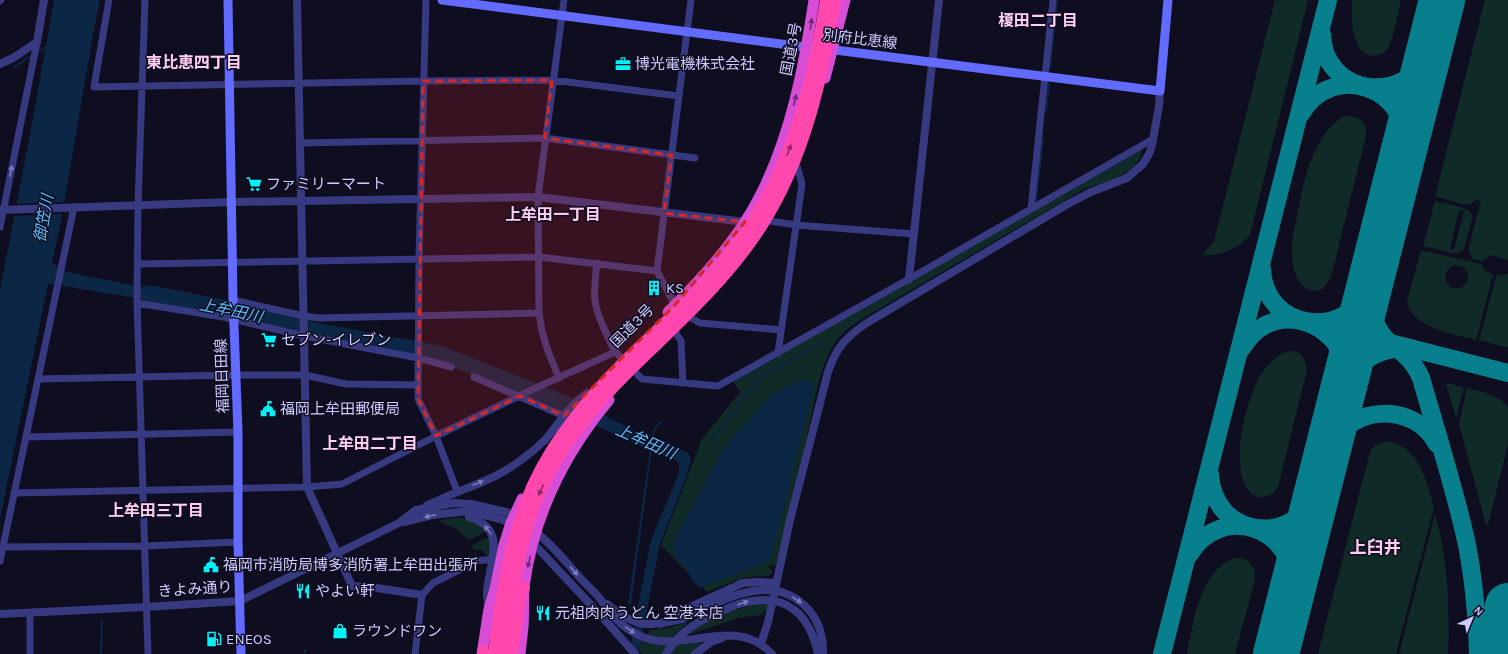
<svg xmlns="http://www.w3.org/2000/svg" width="1508" height="654" font-family="Karla,'Noto Sans JP',sans-serif">
<rect width="100%" height="100%" fill="#0f0d20"/>
<path fill="#102a27" fill-rule="evenodd" d="M1275 0H1308L1250 235C1238 249 1220 257 1202 255L1214 241Z
M1352 0H1401C1398 11 1394 40 1387 49 1385 53 1378 55 1374 56 1371 55 1367 55 1365 53 1351 44 1351 15 1352 0Z
M1485 0H1508V262L1507 260 1491 255 1482 261 1473 259 1468 250 1481 201 1476 200 1471 204 1465 205 1435 196Z
M1344 116C1358 115 1367 120 1366 136L1331 277 1323 289C1314 292 1307 291 1301 284 1293 274 1291 258 1292 246 1292 238 1294 229 1296 222 1301 195 1306 164 1321 140 1326 130 1335 122 1344 116Z
M1142 148C1142 174 1103 183 1084 189L872 313C859 321 845 329 836 341 819 365 813 411 806 440 797 482 786 523 776 565L768 566 773 572 769 576 746 577 707 592 661 545 702 439 740 392 733 381Z
M1435 201C1442 203 1468 207 1471 213 1473 215 1472 217 1472 219L1464 249 1456 254 1423 246ZM1459 210 1464 211 1454 250 1450 249Z
M1421 250 1481 264 1486 272 1493 274 1476 340C1455 334 1410 328 1407 301ZM1455 265 1463 267 1468 273C1469 285 1461 291 1450 287 1442 279 1444 269 1455 265Z
M1508 273V347H1505L1479 340 1497 274 1503 276Z
M1287 351C1301 350 1305 357 1307 370L1278 487 1273 494C1268 495 1262 498 1258 497 1252 495 1248 490 1245 485 1232 456 1245 409 1257 381 1263 369 1274 357 1287 351Z
M1449 383 1464 388 1456 418 1446 384Z
M1467 388C1482 392 1498 394 1508 407V444L1488 525H1486L1459 424Z
M1385 441C1391 442 1398 444 1403 447 1422 460 1428 486 1434 507L1396 654H1318L1370 452 1374 446Z
M1435 514C1448 558 1450 608 1448 654H1399Z
M459 517 474 521 487 531 469 540 457 529 442 523 440 520Z
M490 536 492 543 489 556H487L481 549 474 550 472 545Z
M1233 558C1249 557 1255 564 1255 580L1235 654H1187C1187 647 1190 640 1191 633 1196 605 1206 570 1233 558Z
M756 604H769L768 609 760 615 738 618 682 637 715 616Z
M688 622 670 639 649 636 648 634 650 630 668 628Z
M641 639 667 644 662 654H642L639 651Z
M704 640 690 654H671L677 643Z"/>
<path fill="#0c2645" d="M54 0H100L94 29 62 216 52 263 67 272 132 285 141 287 151 285 245 304 298 317 308 321 442 346 568 396 650 439 655 426 663 420V422L657 427 653 436 685 451 688 453 691 459 686 477 660 544 638 654H629L650 544 655 530 679 473V464L677 461 652 449 631 605 628 604 650 450 558 409 447 365 223 316 143 300 141 299 63 286 54 283 53 284H48L0 519V290L32 124Z
M802 380 815 383 789 483 790 484 770 560 700 588 691 579 686 566 673 554 675 539 723 450 771 395Z"/>
<path fill="#0f0d20" d="M66 202 64 214 13 216 15 204Z"/>
<g fill="none" stroke-linecap="round" stroke-linejoin="round">
<path stroke="#0c2645" stroke-width="2" d="M38 52 46 47
M13 68 32 55
M1050 68 1057 0
M1046 112 1049 84
M1071 190 1138 152
M1036 199 1043 138
M735 381 779 356
M713 440 716 434 736 410 740 401 760 378 822 343
M101 654 102 620
M305 654V650"/>
<path stroke="#087f8c" stroke-width="18" d="M1322 34C1323 97 1411 108 1431 46
M1301 114C1331 60 1412 87 1404 148
M1262 268C1263 331 1350 344 1371 281
M1369 289C1369 311 1375 331 1392 345
M1304 321 1508 373
M1380 341C1399 347 1413 360 1421 378 1437 434 1455 489 1467 545 1474 581 1477 617 1478 654
M1241 349C1247 341 1253 332 1262 327 1294 307 1338 329 1345 365 1346 372 1345 380 1344 387
M1344 386C1356 363 1375 350 1401 348
M1327 454C1332 445 1336 435 1344 429 1373 404 1418 410 1437 444
M1210 474C1213 538 1295 549 1318 489
M1189 555C1222 500 1300 529 1292 592
M1162 654 1328 0"/>
<path stroke="#087f8c" stroke-width="46" d="M1276 654 1442 0
M1496 654 1508 606"/>
<path stroke="#373a80" stroke-width="7" d="M109 0 94 87 423 81 552 80 679 96
M145 0 138 205 137 300 148 654
M426 0 419 258 418 399 436 436 457 491
M0 1 1 0
M301 143 545 138 695 158
M1031 209 1053 0
M770 221 796 225 914 234
M0 227 37 42
M597 263C593 297 592 304 607 335 611 344 614 351 621 358
M138 264 539 257 657 271 675 305
M657 271 691 0
M233 300 304 316 319 318 539 313
M137 303 223 317 304 336 418 358 451 367
M691 318 700 323 781 330
M675 332 681 341 683 383
M778 353 802 184 797 166
M635 372 642 379 718 386 909 279 1153 139
M474 377 564 416
M559 378C549 354 542 339 539 313L538 197 564 0
M38 379 235 375H305L346 384 418 385
M26 437 238 432
M14 493 307 487 342 484 436 436 540 386 615 352
M3 547 145 546 238 542
M0 561 74 207
M30 654V613
M415 654 422 595 433 583 477 561 493 559"/>
<path stroke="#373a80" stroke-width="8" d="M297 0 307 487 352 586 377 588 422 595
M0 64 13 58 37 42 44 0
M0 210 232 202 538 197 745 222
M909 279 939 0
M426 506C459 489 496 481 525 457 532 452 540 445 546 439 559 423 570 405 587 393
M469 512V517C510 529 488 564 487 593 487 597 488 602 488 606
M404 522 432 515 469 511 503 520 514 526
M533 530C552 544 567 563 582 580 588 586 596 593 601 600 612 617 627 632 646 638 688 652 736 615 772 654
M530 540 606 621 635 654
M607 604C636 628 647 627 682 619
M0 614 146 607 240 601 399 523 416 510 454 503 471 504 506 512 518 518
M660 624 675 614 743 583 757 582 776 583
M761 644 768 622 790 520 828 372C836 347 848 335 870 321L1066 205 1091 192 1127 178 1143 164 1150 152 1152 145 1159 106 1160 91
M695 654 711 642 722 638"/>
<path stroke="#636bff" stroke-width="9" d="M228 0 233 300 238 432V542L241 654
M442 0 812 48
M827 49 1160 91 1168 0"/>
<path stroke="#d84dd6" stroke-width="11" d="M825 78 845 0
M668 312C701 280 739 238 760 196 791 135 804 67 814 0
M482 654 489 609 495 589 504 545 511 523 522 499
M520 654C521 645 522 636 523 627 524 614 523 600 524 587 533 517 564 454 609 400"/>
<path stroke="#ff47ad" stroke-width="12" d="M483 651V654
M512 654 520 596 524 588"/>
<path stroke="#373a80" stroke-width="8" d="M682 619C721 602 771 569 808 609 819 621 824 638 823 654
M666 654C679 631 700 620 724 610 731 607 739 603 747 602 788 593 810 616 818 654"/>
<path stroke="#ff47ad" stroke-width="12" d="M494 654C500 602 508 551 526 502 546 448 585 401 625 361 666 321 710 284 742 237 792 167 813 84 826 0
M504 654C509 604 517 554 534 506 554 453 592 407 632 368 678 323 727 280 762 225 805 157 822 79 835 0"/>
</g>
<defs><path id="oneway-solid" d="M-6-.8H1V-3.2L6.5 0L1 3.2V.8H-6Z"/></defs>
<g fill="#692a72">
<use href="#oneway-solid" transform="translate(811 24) rotate(-81)"/>
<use href="#oneway-solid" transform="translate(795 100) rotate(-75)"/>
<use href="#oneway-solid" transform="translate(529 562) rotate(103)"/>
</g>
<g fill="#872a66">
<use href="#oneway-solid" transform="translate(789 150) rotate(-69)"/>
<use href="#oneway-solid" transform="translate(541 490) rotate(115)"/>
</g>
<g fill="#7b7cb9">
<use href="#oneway-solid" transform="translate(11 171) rotate(-78)"/>
<use href="#oneway-solid" transform="translate(478 483) rotate(-22)"/>
<use href="#oneway-solid" transform="translate(430 516) rotate(167)"/>
<use href="#oneway-solid" transform="translate(488 530) rotate(-126)"/>
<use href="#oneway-solid" transform="translate(574 571) rotate(47)"/>
<use href="#oneway-solid" transform="translate(797 600) rotate(32)"/>
<use href="#oneway-solid" transform="translate(743 603) rotate(-17)"/>
<use href="#oneway-solid" transform="translate(630 630) rotate(34)"/>
</g>
<path fill="#d62828" fill-opacity="0.2" stroke="#d62828" stroke-width="3" stroke-dasharray="8 5" stroke-linejoin="round" d="M552 80 545 138 672 155 664 213 745 222 675 305 564 416 520 396 436 436 418 399 423 81Z"/>
<defs>
<symbol id="office-bare" viewBox="-9 -9 18 18"><path d="M-6-3h4V-5.5h4V-3h4V5H-6ZM-1-4.5V-3h2v-1.5ZM-6 0V1H6V0Z" fill="#00f1f7" stroke="#0f0d20" stroke-width="2.5" paint-order="stroke"/></symbol>
<symbol id="supermarket-bare" viewBox="-9 -9 18 18"><path d="M-6-5.5h2.5l.6 2H6L4.5 2H-2.5L-4.4-4H-6ZM-1.5 3.2a1.3 1.3 0 1 0 .1 0ZM3 3.2a1.3 1.3 0 1 0 .1 0Z" fill="#00f1f7" stroke="#0f0d20" stroke-width="2.5" paint-order="stroke"/></symbol>
<symbol id="building-bare" viewBox="-9 -9 18 18"><path d="M-4-6H4V6H1V3H-1V6H-4ZM-2.5-4.3h1.7v1.8h-1.7ZM.8-4.3h1.7v1.8H.8ZM-2.5-1h1.7V.8h-1.7ZM.8-1h1.7V.8H.8Z" fill="#00f1f7" stroke="#0f0d20" stroke-width="2.5" paint-order="stroke"/></symbol>
<symbol id="civic-bare" viewBox="-9 -9 18 18"><path d="M-.6-6.5H3V-4.5H.6V-3L4-1V1h2V6H-6V1h2V-1L-.6-3ZM-1.2 2.5V6h2.4V2.5Z" fill="#00f1f7" stroke="#0f0d20" stroke-width="2.5" paint-order="stroke"/></symbol>
<symbol id="restaurant-bare" viewBox="-9 -9 18 18"><path d="M-5-6h1v4h1v-4h1v4h1v-4h1v5L-1.5 .5V6h-2V.5L-5-1ZM5-6V6H3V1.5H1.5Q1.5-4 5-6Z" fill="#00f1f7" stroke="#0f0d20" stroke-width="2.5" paint-order="stroke"/></symbol>
<symbol id="shop-bare" viewBox="-9 -9 18 18"><path d="M-5-2.5h2.3a2.7 3.5 0 0 1 5.4 0H5L5.5 6h-11ZM-1.5-2.5h3a1.5 2.3 0 0 0-3 0Z" fill="#00f1f7" stroke="#0f0d20" stroke-width="2.5" paint-order="stroke"/></symbol>
<symbol id="fuel-bare" viewBox="-9 -9 18 18"><path d="M-5.5-6h7V0h2V4h1.3V-2.5L3-4.5l.8-.8L6-3V5H2.5V1h-1V6h-7ZM-4.2-4.7v3.2H.2V-4.7Z" fill="#00f1f7" stroke="#0f0d20" stroke-width="2.5" paint-order="stroke"/></symbol>
</defs>
<g fill-rule="evenodd">
<use href="#office-bare" x="612" y="53" width="22" height="22"/>
<use href="#supermarket-bare" x="243" y="173" width="22" height="22"/>
<use href="#building-bare" x="643" y="277" width="22" height="22"/>
<use href="#supermarket-bare" x="258" y="329" width="22" height="22"/>
<use href="#civic-bare" x="257" y="398" width="22" height="22"/>
<use href="#civic-bare" x="200" y="554" width="22" height="22"/>
<use href="#restaurant-bare" x="292" y="580" width="22" height="22"/>
<use href="#restaurant-bare" x="532" y="602" width="22" height="22"/>
<use href="#shop-bare" x="329" y="620" width="22" height="22"/>
<use href="#fuel-bare" x="203" y="628" width="22" height="22"/>
</g>
<g text-anchor="middle" stroke-width="3" stroke-linejoin="round" paint-order="stroke">
<g font-size="15" fill="#ceccff" stroke="#0f0d20">
<text transform="translate(860 39) rotate(7)" y="5">別府比恵線</text>
<text transform="translate(791 49) rotate(-79)" y="5">国道3号</text>
<text transform="translate(632 326) rotate(-45)" y="5">国道3号</text>
<text transform="translate(222 376) rotate(-92)" y="5">福岡日田線</text>
<text transform="translate(195 589) rotate(-4)" y="5">きよみ通り</text>
</g>
<g font-size="15" fill="#ceccff" stroke="#0f0d20" text-anchor="start">
<text x="635" y="69">博光電機株式会社</text>
<text x="266" y="189">ファミリーマート</text>
<text x="666" y="293">KS</text>
<text x="281" y="345">セブン-イレブン</text>
<text x="280" y="414">福岡上牟田郵便局</text>
<text x="223" y="570">福岡市消防局博多消防署上牟田出張所</text>
<text x="315" y="596">やよい軒</text>
<text x="555" y="618">元祖肉肉うどん 空港本店</text>
<text x="352" y="636">ラウンドワン</text>
<text x="226" y="644">ENEOS</text>
</g>
<g font-size="16" font-weight="bold" fill="#ffcef1" stroke="#0f0d20">
<text x="1038" y="26">榎田二丁目</text>
<text x="194" y="68">東比恵四丁目</text>
<text x="553" y="220">上牟田一丁目</text>
<text x="370" y="449">上牟田二丁目</text>
<text x="156" y="516">上牟田三丁目</text>
</g>
<g font-size="16" font-style="italic" fill="#5abfff" stroke="#0f0d20">
<text transform="translate(43 218) rotate(-80)" y="6">御笠川</text>
<text transform="translate(231 310) rotate(12)" y="6">上牟田川</text>
<text transform="translate(646 441) rotate(24)" y="6">上牟田川</text>
</g>
<g font-size="17" font-weight="bold" fill="#ffcef1" stroke="#0f0d20">
<text x="1375" y="553">上臼井</text>
</g>
</g>
<g transform="translate(1472 618) rotate(44)" stroke="#0f0d20" stroke-width="3" paint-order="stroke">
<path d="M0-3L7 15L0 10L-7 15Z" fill="#ceccff"/>
<text y="-6" font-size="11" font-weight="bold" text-anchor="middle" fill="#ceccff">N</text>
</g>
</svg>
